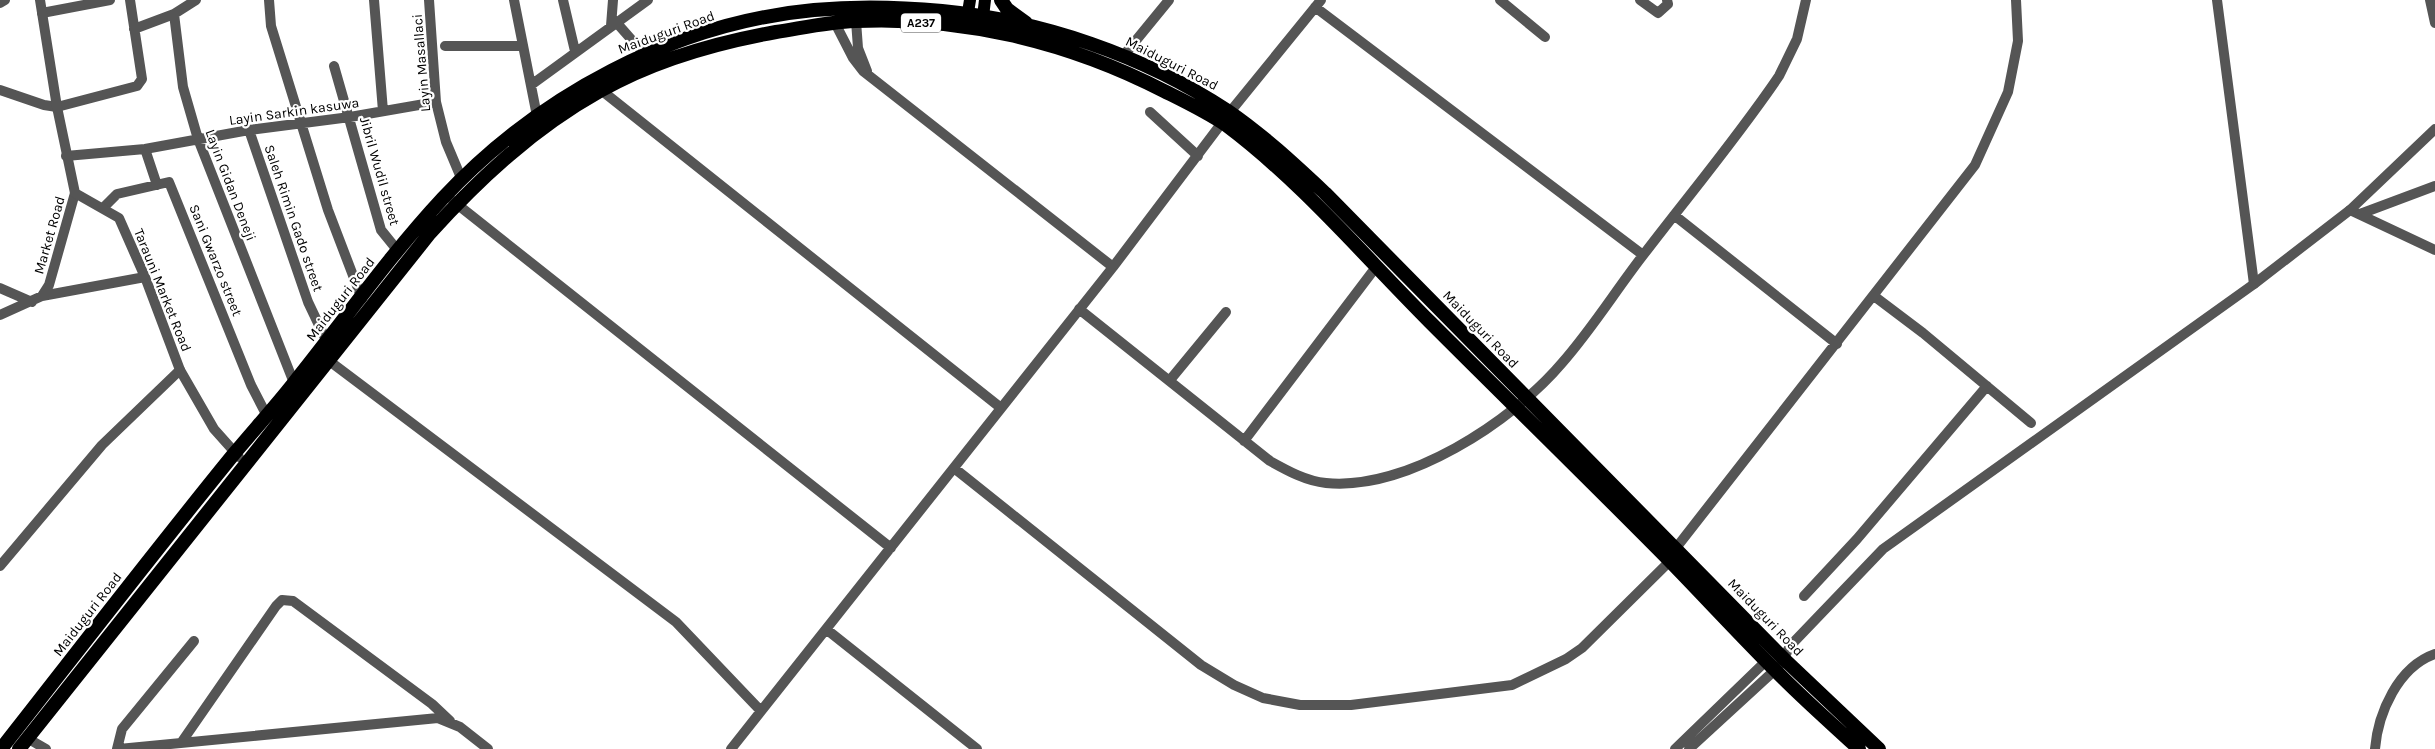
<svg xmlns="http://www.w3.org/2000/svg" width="2435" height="749" font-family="Karla,sans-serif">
<rect width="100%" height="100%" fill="#fff"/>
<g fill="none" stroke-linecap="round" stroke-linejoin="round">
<path stroke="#555" stroke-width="10" d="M196 0 174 14 183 87 198 139 294 383
M269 0 271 26 328 210 362 299
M374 0 383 111
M429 0 436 102 446 142 462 180
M514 0 537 116
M563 0 575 51
M1500 0 1545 37
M1640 0 1658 13 1668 4 1667 0
M2217 0 2254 284
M2430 0 2435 23
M0 3 5 0
M1315 7 1643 255
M42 13 110 0
M856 21 858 48 867 71
M616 22 645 55
M835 23 853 58 863 71 1113 267
M611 26 613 0
M134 29 174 14
M445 46H522
M1124 55 1169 0
M334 66 381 230 398 251
M531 85 648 0
M0 90 44 105 57 107 137 86 142 79 130 0
M601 90 1001 408
M1150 112 1198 156
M249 130 308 302 327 342
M145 149 157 185
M66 156 145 149 249 130 350 117 436 102
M453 201 891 548
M103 208 117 194 169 182 251 385 267 416
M2350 210 2435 250
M2360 214 2435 186
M1674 215 1837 344
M0 288 32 302
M42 296 145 277
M1874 296 1923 333 2031 423
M1079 309 1270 461C1288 471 1306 481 1326 483 1406 491 1512 422 1562 363 1592 329 1616 290 1644 254 1689 195 1737 138 1779 76L1797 39 1806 0
M0 315 42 296 49 285 75 193
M328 360 676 622 761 711
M1170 380 1226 312
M1244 441 1376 267
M954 468 1201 665 1234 685 1263 698 1300 705H1351L1512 685 1566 659 1582 648 1670 561
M1676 548 1975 165 2008 92 2018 41 2016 0
M0 566 102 445 180 370
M1804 596 1857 539 1987 386
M826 629 977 749
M27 738 46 749
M181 743 276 606 282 600 293 601 432 704 450 721
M117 749 122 729 194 641
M119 749 438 718 460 727 488 749
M731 749 1113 267 1230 112 1321 0
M1675 749 1766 661
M1689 749 1775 670
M2375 749C2378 713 2398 667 2435 654"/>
<path stroke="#555" stroke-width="10" d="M40 0 57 107 75 193 119 218 145 277 180 370 214 429 239 457
M1781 664 1790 646 1883 549 2254 284 2350 210 2435 129"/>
<path stroke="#000" stroke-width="12" d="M966 25 970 0
M982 25 985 0"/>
<path stroke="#000" stroke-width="14" d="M1001 0 1007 9 1026 23
M1 749C78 651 154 552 233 455 253 431 274 408 293 384 343 322 389 256 443 198 538 96 674 23 814 10 856 6 900 7 942 11 1043 21 1143 55 1228 111 1263 135 1295 165 1325 193L1785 660 1879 749
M19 749 430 233C481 177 534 128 600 91 654 60 715 43 776 32 802 28 829 22 855 21 962 16 1069 42 1164 91 1184 101 1207 112 1226 125 1302 182 1363 255 1430 322 1510 402 1591 481 1670 561 1705 597 1739 634 1775 670 1801 697 1831 723 1859 749"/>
</g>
<g text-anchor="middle" stroke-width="4.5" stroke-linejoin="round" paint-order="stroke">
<rect fill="#fff" stroke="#4c4c4c" stroke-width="1" x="901" y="13.5" width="40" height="19" rx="4"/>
<g font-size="12" font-weight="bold" fill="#000">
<text x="921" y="27">A237</text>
</g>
<g font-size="14" fill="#000" stroke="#fff">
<text transform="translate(666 32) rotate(-20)" y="5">Maiduguri Road</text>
<text transform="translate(421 63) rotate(-95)" y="5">Layin Masallaci</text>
<text transform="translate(1172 63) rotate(27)" y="5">Maiduguri Road</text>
<text transform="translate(294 111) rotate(-8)" y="5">Layin Sarkin kasuwa</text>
<text transform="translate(380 171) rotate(74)" y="5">Jibril Wudil street</text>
<text transform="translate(231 185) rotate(69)" y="5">Layin Gidan Deneji</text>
<text transform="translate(294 218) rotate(71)" y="5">Saleh Rimin Gado street</text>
<text transform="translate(49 235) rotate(-74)" y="5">Market Road</text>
<text transform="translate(216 260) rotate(68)" y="5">Sani Gwarzo street</text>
<text transform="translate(163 290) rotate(68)" y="5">Tarauni Market Road</text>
<text transform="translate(340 299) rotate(-52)" y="5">Maiduguri Road</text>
<text transform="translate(1481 329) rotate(46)" y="5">Maiduguri Road</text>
<text transform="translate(87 614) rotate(-52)" y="5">Maiduguri Road</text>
<text transform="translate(1766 617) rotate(46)" y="5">Maiduguri Road</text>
</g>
</g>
</svg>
